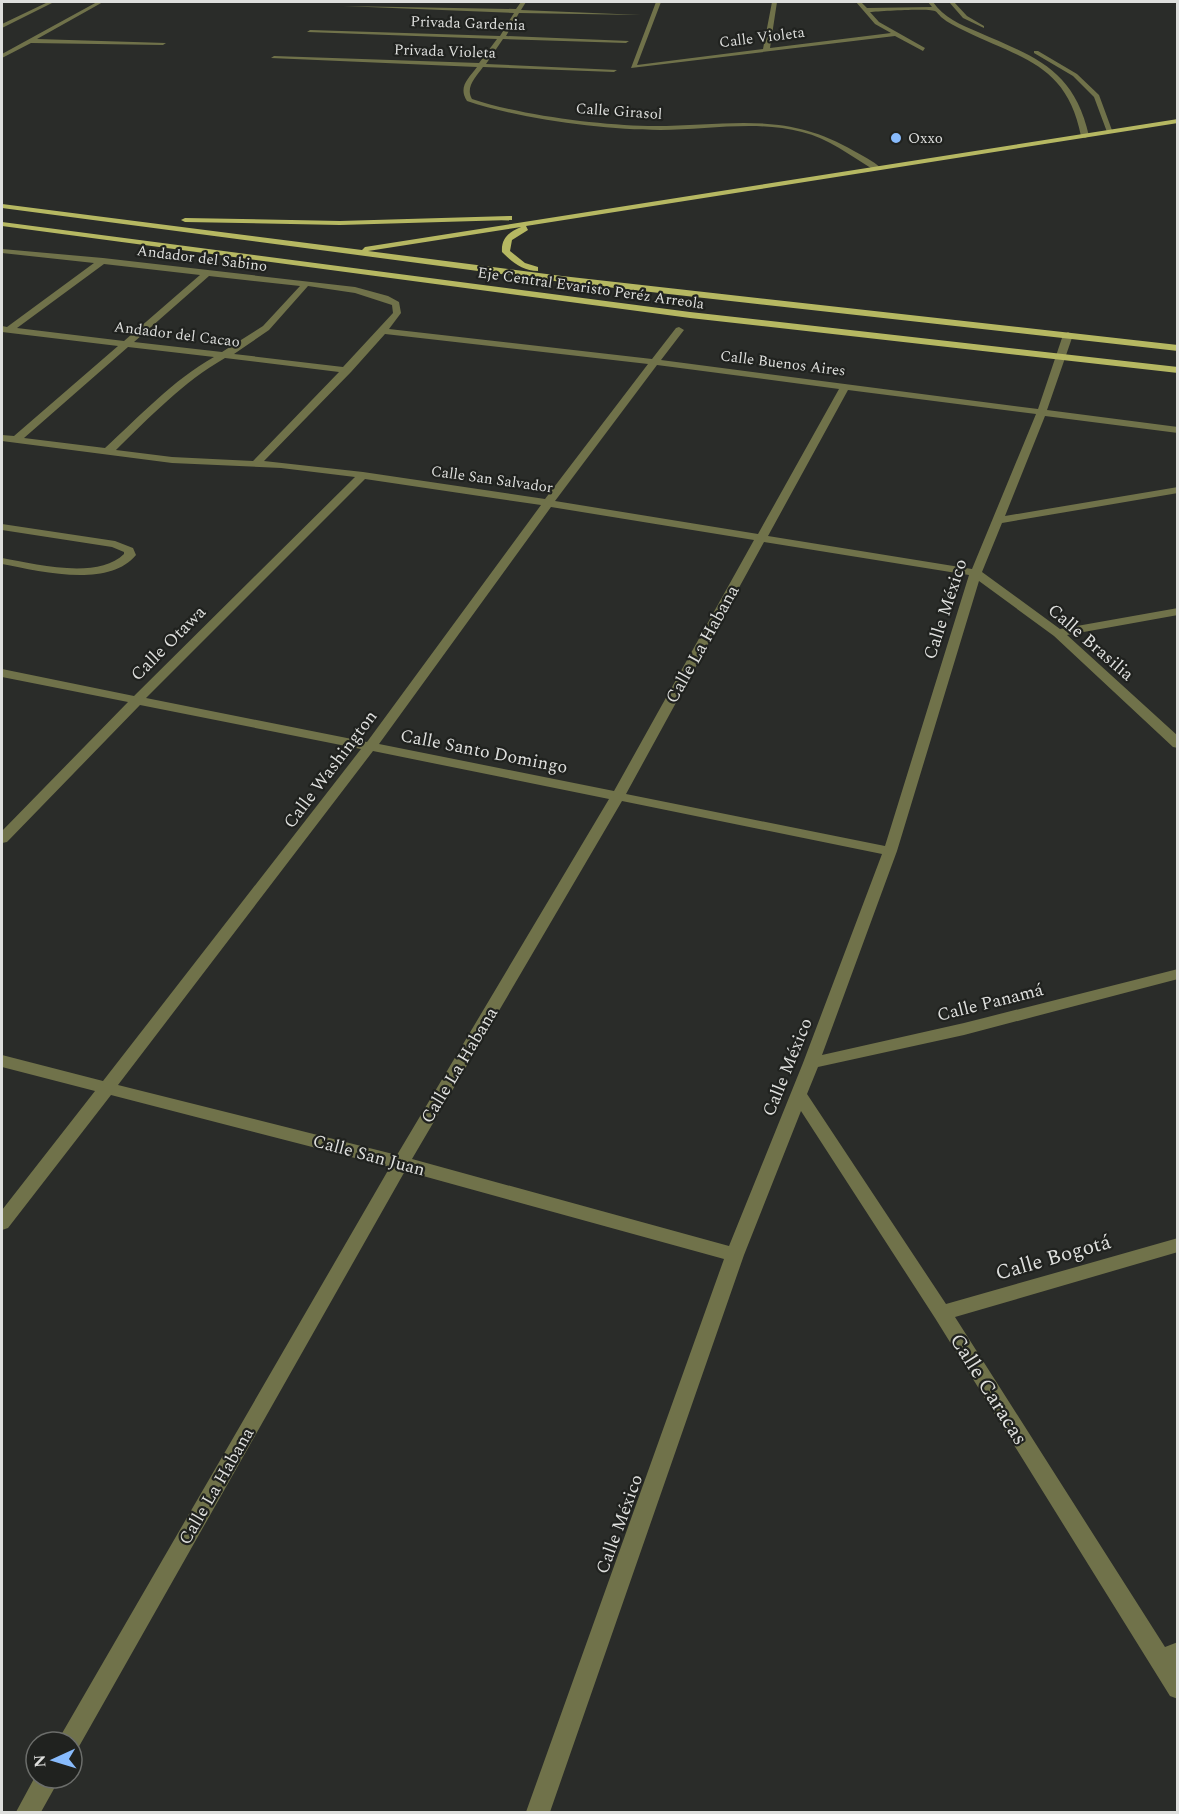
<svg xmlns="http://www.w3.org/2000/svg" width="1179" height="1814" font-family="Spectral,serif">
<rect width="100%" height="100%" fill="#2a2c29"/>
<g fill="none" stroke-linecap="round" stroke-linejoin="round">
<path fill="#70724a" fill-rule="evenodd" d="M48 2H54L2 28V24Z
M97 2H103L37 39 166 43 163 45 31 43 2 58V54Z
M521 2H526L521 10 641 15 519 13 506 36 629 41 626 43 503 39 486 64 617 70 614 72 483 67C476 77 465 87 472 99 520 115 597 125 648 126 725 127 783 109 854 151 863 156 873 161 881 168L874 170C851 156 828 138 802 132 756 120 707 130 660 130 604 130 520 119 467 101 458 87 468 79 477 67L271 58 274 56 479 63 497 39 307 32 310 30 500 36 514 13 343 6 516 9Z
M656 2H661L637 65 763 49 772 2H777L770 48 891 33 875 24 856 2H861L867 8 932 7 928 2H933C943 17 961 25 978 32 1035 57 1074 69 1089 136L1085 138 1081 136C1067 65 1023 59 965 31 957 27 948 23 941 17 939 15 937 12 935 11 927 8 881 11 870 12L879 22 925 48 923 51 895 36 631 68Z
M949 2H954L967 16 984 26V28L963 18Z
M1034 51H1038L1077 74 1099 95 1113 133 1107 132 1094 97 1073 76 1034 53Z
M2 249 103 258 355 287 388 296 399 302 401 313 389 329 652 359 676 328 679 327 684 330 661 360 1038 409 1063 335 1068 332 1073 335 1047 410 1178 427V433L1045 416 1005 516 1178 487V493L1002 523 982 572 1060 629 1178 608V615L1067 635 1178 736V748L1173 747 1054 636 979 581 897 851 822 1055 964 1023 1178 969V979L964 1035 818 1067 807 1094 946 1304 1178 1238V1252L955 1317 1165 1647 1178 1642V1699L1170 1696 935 1318 801 1111 744 1255 550 1812H526L724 1259 405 1171 77 1750 72 1752V1742H57L390 1167 111 1095 8 1228 2 1230V1210L95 1091 2 1067V1055L103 1081 361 749 140 705 7 842 2 843V831L128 702 2 677V669L134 696 355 477 281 468 172 463 2 441V435L14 436 118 346 2 332V326L7 327 94 263 2 253ZM104 264 200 275 124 341 17 328ZM209 276 300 286 263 326 222 352 134 342ZM308 286 355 293 392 305 393 313 343 367 234 354 269 330ZM385 334 648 364 545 499 363 472 264 461 351 372ZM128 347 214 357C173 380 140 416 105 448L24 438ZM225 358 339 372 253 461 172 457 116 450C150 417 183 382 225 358ZM657 365 839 389 758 534 555 501ZM848 390 1036 414 972 569 768 536ZM365 479 541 505 367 742 146 698ZM551 507 754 540 614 791 379 744ZM764 542 969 575 885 846 626 794ZM373 751 609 799 397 1155 118 1085ZM622 801 882 854 803 1063 729 1246 412 1159Z
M2 524 115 541 133 548 136 555C108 589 39 571 2 564V558C35 564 98 580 124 554V552L112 547 2 530Z
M36 1775V1778H60L41 1812H16Z"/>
<path fill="#b6b862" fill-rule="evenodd" d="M1178 119V123L526 226 528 230 512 240 510 251 525 263 538 267V271C523 271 512 262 502 252 501 238 509 232 521 227L368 251 562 276 1178 345V351L562 282 2 208V204L362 250 365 247Z
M509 216H512V220L340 225 185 222 181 220 185 218 340 221Z
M2 222 690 312 1178 367V373L690 318 2 226Z"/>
</g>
<circle fill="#88bbfc" stroke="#20221f" stroke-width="2" cx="896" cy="138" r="6"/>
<g text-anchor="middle" stroke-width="4.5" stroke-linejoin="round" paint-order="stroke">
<g font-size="15" fill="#dedfdd" stroke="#20221f">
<text transform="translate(468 23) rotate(2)" y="5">Privada Gardenia</text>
<text transform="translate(762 37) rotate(-7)" y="5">Calle Violeta</text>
<text transform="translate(445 51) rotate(2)" y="5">Privada Violeta</text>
<text transform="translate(619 111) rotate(4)" y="5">Calle Girasol</text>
<text transform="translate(202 258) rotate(7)" y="5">Andador del Sabino</text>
<text transform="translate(591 288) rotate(8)" y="5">Eje Central Evaristo Peréz Arreola</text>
<text transform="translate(177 334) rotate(7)" y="5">Andador del Cacao</text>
<text transform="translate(783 363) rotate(7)" y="5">Calle Buenos Aires</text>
<text transform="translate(492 479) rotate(8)" y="5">Calle San Salvador</text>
</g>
<g font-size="15" fill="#dedfdd" stroke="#20221f" text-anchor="start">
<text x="908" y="143">Oxxo</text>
</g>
<g font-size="18" fill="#dedfdd" stroke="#20221f">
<text transform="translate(945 609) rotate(-72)" y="6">Calle México</text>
<text transform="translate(1091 642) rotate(41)" y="6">Calle Brasilia</text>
<text transform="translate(168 643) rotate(-45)" y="6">Calle Otawa</text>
<text transform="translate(702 644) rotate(-61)" y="6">Calle La Habana</text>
<text transform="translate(484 751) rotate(11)" y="6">Calle Santo Domingo</text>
<text transform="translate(330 769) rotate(-53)" y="6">Calle Washington</text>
<text transform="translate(990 1002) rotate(-14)" y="6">Calle Panamá</text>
<text transform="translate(459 1065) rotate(-59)" y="6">Calle La Habana</text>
<text transform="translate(787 1067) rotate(-68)" y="6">Calle México</text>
<text transform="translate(369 1155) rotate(15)" y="6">Calle San Juan</text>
<text transform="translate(216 1486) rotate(-60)" y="6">Calle La Habana</text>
<text transform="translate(619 1524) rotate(-70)" y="6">Calle México</text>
</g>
<g font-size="21" fill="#dedfdd" stroke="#20221f">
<text transform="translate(1053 1257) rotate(-16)" y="7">Calle Bogotá</text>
<text transform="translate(989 1389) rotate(58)" y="7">Calle Caracas</text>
</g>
</g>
<rect width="1179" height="1814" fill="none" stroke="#dedfdd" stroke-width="6"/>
<g transform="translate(54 1760) rotate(266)"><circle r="28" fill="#20221f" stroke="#6c6e6b" stroke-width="1.5"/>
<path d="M0-4.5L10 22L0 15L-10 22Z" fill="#88bbfc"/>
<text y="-9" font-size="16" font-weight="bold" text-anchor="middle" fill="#dedfdd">N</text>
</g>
</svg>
